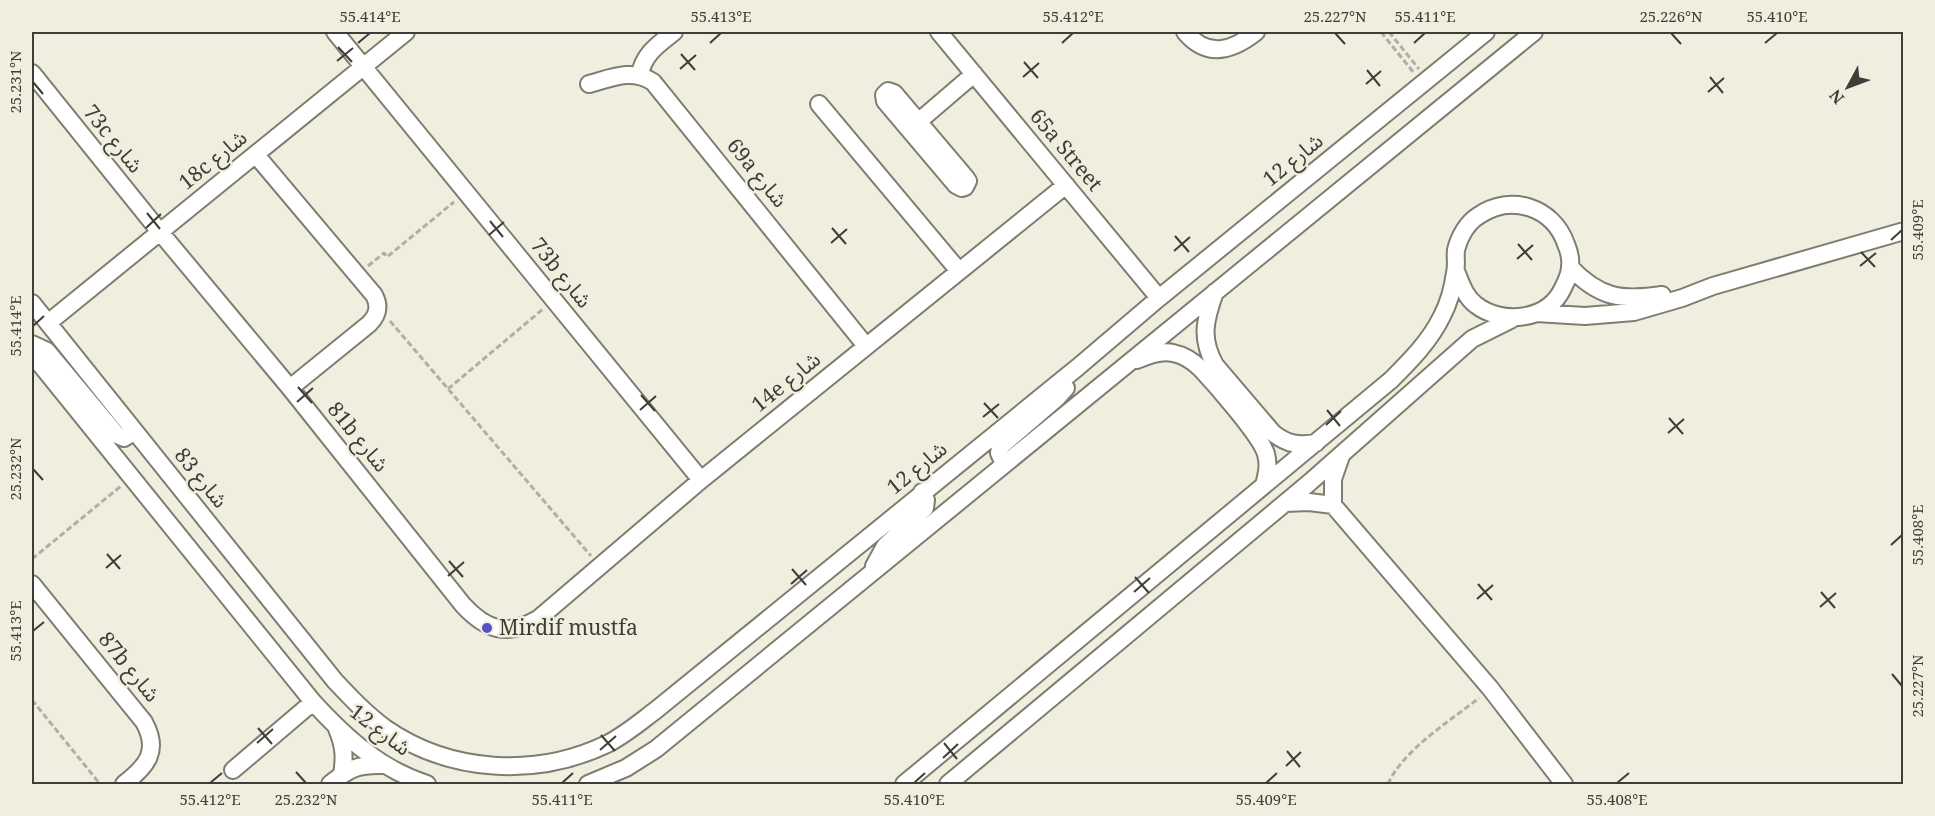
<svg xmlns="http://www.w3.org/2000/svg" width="1935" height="816" font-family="'Noto Serif','Noto Sans Arabic',serif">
<rect width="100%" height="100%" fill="#f0eedf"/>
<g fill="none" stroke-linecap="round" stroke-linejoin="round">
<defs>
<path id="minor" d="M335 32 701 480
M939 32 1159 298
M1185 32C1208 59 1232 51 1256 32
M32 73 160 232 290 388 463 605C486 630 507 637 538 619L701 480 1066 185
M640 75C643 54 659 44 674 32
M589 84C611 78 632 68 653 82L866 346
M888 91 894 93 966 178 968 181 965 187 962 188 956 185 885 101 884 95Z
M819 104 959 271
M918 122 974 74
M256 155 374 295C380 306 378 315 369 324L290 388
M1570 267C1599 298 1622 301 1662 295
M1215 292C1205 320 1200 338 1215 365L1273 433C1287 444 1298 446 1316 443
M32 303 335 681C351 698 366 714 385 728 450 773 536 778 607 744 625 735 640 722 656 710L1078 367 1159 298 1486 32
M1536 313 1585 316 1634 312 1682 298 1713 286 1904 231
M48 323 406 32
M32 344 47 351 117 435 124 438 132 433V429
M32 354 313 702C346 738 380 769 427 784
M1137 360C1148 355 1161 350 1173 353 1183 355 1194 362 1201 369 1215 384 1261 436 1266 454 1269 465 1267 474 1264 485
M1341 456 1333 479V505L1490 688 1564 784
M1004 464 999 453 1000 447 1057 398 1066 388
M1285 503 1309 502 1333 505
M874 566 885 546 925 508 926 500 922 492
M32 584 144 722C160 751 147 766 124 784
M337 729C344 745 345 757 342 774
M233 770 313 702
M330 784C350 768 358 764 384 765
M588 784 626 768 656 749 1534 32
M904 784 1391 380C1410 361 1430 341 1442 316 1449 303 1453 287 1455 273 1457 265 1455 257 1456 250 1459 237 1467 223 1478 216 1511 193 1553 207 1566 244 1569 251 1571 260 1570 267 1570 273 1566 282 1563 288 1548 321 1502 325 1476 305 1465 297 1461 283 1456 271
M948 784 1309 483 1472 339 1512 319"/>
</defs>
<use href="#minor" stroke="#7f7d70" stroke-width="20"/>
<path stroke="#b1afa4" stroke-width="3" stroke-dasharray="6 3" stroke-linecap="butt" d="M1381 32 1414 73
M1389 32 1419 69
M368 266 384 253 387 257 454 202
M390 321 591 556
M448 389 543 309
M32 559 121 486
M32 700 100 784
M1388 784C1403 750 1450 721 1479 698"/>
<use href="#minor" stroke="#fff" stroke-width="16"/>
</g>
<path fill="none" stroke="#3e3d38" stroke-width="2" d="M1335 33 1345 44M1671 33 1681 44M358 43 370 33M710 43 721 33M1062 43 1073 33M1414 43 1425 33M1765 43 1777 33M338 47 352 62M681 54 695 70M337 61 353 48M1024 62 1038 78M680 69 696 55M1367 70 1380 86M1023 77 1039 63M1710 77 1723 93M33 82 43 94M1366 84 1381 71M1708 92 1724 78M147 213 160 229M490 221 503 237M146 228 161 214M832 228 846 244M489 235 504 222M1175 236 1189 252M1891 240 1902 230M831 243 847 229M1518 244 1532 260M1174 251 1190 237M1861 252 1875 267M1517 259 1533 245M1860 266 1876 253M33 326 44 316M298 387 312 403M641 395 655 411M297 402 313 388M984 403 998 418M640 410 656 396M1327 410 1340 426M983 417 999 404M1669 418 1683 434M1326 425 1341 411M1668 433 1684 419M33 469 43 480M1891 545 1902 535M107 554 120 569M449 561 463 577M106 568 121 555M792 569 806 585M448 576 464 562M1135 577 1149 593M791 584 807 570M1478 584 1492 600M1134 592 1150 578M1821 592 1835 608M1477 599 1493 585M1820 607 1836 593M33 631 44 622M1892 674 1902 686M258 728 272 744M601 735 615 751M257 743 273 729M944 743 957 759M600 750 616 736M1287 751 1300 767M943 758 958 744M1286 766 1301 752M296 772 306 783M210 783 222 773M562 783 573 773M914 783 925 773M1266 783 1277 773M1617 783 1629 773"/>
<circle fill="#5650c7" stroke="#f0eedf" stroke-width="2" cx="487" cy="628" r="6"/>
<g text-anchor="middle" stroke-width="5" stroke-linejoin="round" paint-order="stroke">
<g font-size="21" fill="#3e3d38" stroke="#f0eedf">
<text transform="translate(113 139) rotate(51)" y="7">73c شارع</text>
<text transform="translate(1066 150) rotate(50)" y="7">65a Street</text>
<text transform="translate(213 160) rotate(-39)" y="7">18c شارع</text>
<text transform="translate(1293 160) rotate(-39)" y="7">شارع 12</text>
<text transform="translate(757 173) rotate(51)" y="7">69a شارع</text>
<text transform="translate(561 273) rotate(51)" y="7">73b شارع</text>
<text transform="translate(786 382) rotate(-39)" y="7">14e شارع</text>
<text transform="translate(358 437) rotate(51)" y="7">81b شارع</text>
<text transform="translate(917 468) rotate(-39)" y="7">شارع 12</text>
<text transform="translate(201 478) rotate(51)" y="7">شارع 83</text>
<text transform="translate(129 667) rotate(51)" y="7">87b شارع</text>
<text transform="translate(380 730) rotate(37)" y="7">شارع 12</text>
</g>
<g font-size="21" fill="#3e3d38" stroke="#f0eedf" text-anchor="start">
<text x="499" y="635">Mirdif mustfa</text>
</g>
</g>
<rect width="1935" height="816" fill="none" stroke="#f0eedf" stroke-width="66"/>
<g transform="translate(1848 87) rotate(229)" stroke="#f0eedf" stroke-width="4.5" paint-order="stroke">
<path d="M0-4.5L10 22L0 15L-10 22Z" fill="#3e3d38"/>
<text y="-9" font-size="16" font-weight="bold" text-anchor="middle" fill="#3e3d38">N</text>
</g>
<rect x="33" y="33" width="1869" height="750" fill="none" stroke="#3e3d38" stroke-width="2"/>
<g font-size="15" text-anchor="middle" fill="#3e3d38">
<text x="370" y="22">55.414°E</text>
<text x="721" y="22">55.413°E</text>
<text x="1073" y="22">55.412°E</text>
<text x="1335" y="22">25.227°N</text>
<text x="1425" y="22">55.411°E</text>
<text x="1671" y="22">25.226°N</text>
<text x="1777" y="22">55.410°E</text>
<text transform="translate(16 82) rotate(-90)" y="5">25.231°N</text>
<text transform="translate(1918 230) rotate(-90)" y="5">55.409°E</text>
<text transform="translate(16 326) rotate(-90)" y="5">55.414°E</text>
<text transform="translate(16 469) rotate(-90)" y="5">25.232°N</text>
<text transform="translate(1918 535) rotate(-90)" y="5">55.408°E</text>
<text transform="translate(16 631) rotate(-90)" y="5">55.413°E</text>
<text transform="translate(1918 686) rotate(-90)" y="5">25.227°N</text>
<text x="210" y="805">55.412°E</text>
<text x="306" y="805">25.232°N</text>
<text x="562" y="805">55.411°E</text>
<text x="914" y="805">55.410°E</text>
<text x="1266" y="805">55.409°E</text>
<text x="1617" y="805">55.408°E</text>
</g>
</svg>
